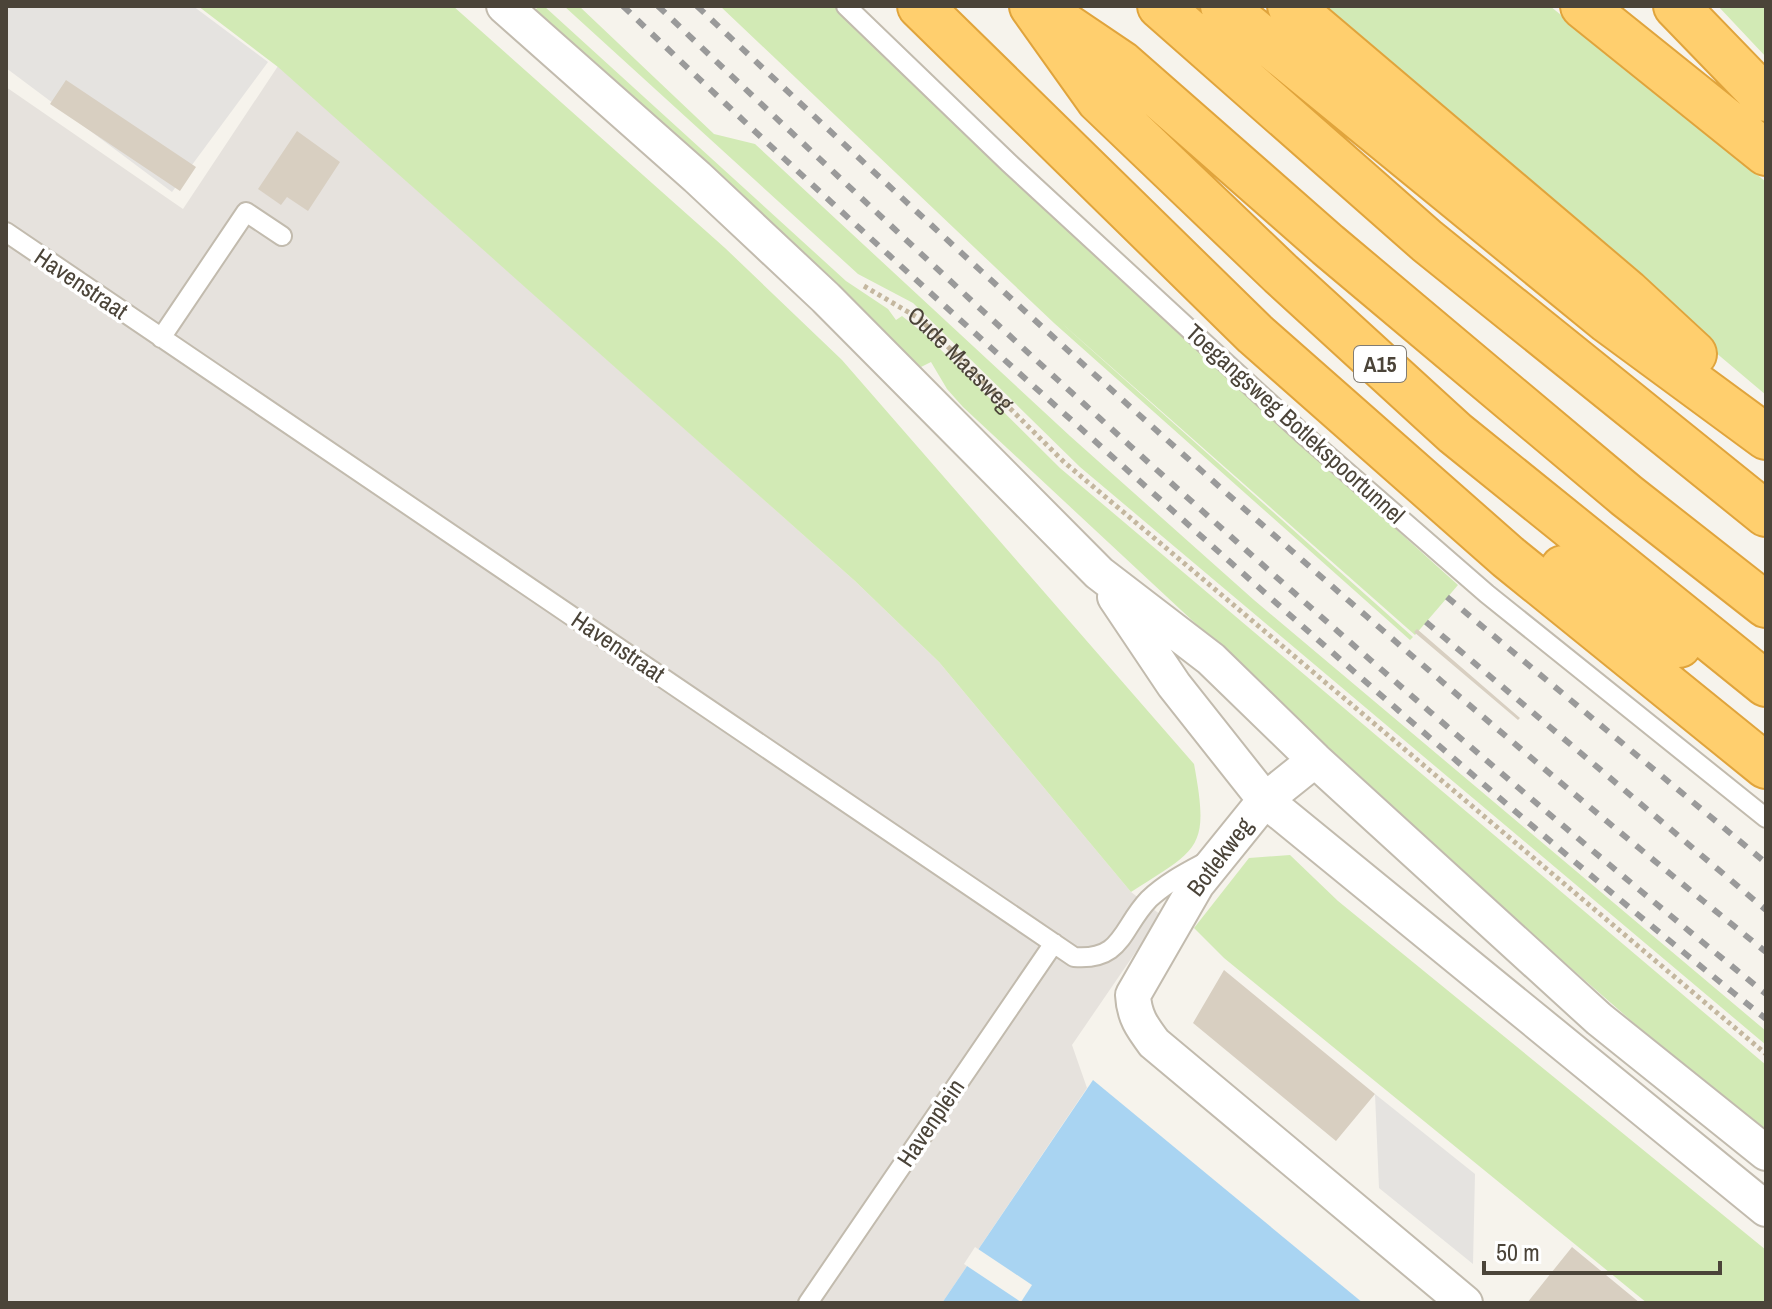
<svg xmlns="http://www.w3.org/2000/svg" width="1772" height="1309" font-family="'Archivo Narrow',sans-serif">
<rect width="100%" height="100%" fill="#f6f3ec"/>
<path fill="#e6e2dd" d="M278 66 855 581 939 662 1131 892 1161 915 1072 1045 1087 1088 942 1303H6V87L183 209Z"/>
<path fill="#d2eab5" d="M198 6H453L725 248 842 360 1194 764C1210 850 1199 848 1131 892L939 662 855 581 278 67Z
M539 6H544L846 281 888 309 896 320 902 316 927 336 1060 468 1766 1065V1138L1488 896 963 407 947 389 931 362 921 367 534 11Z
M564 6H579L714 134 755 144 1070 436 1254 600 1766 1031V1045L1080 467 913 303 858 274Z
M720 6H834L1184 338 1458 585 1415 635 1058 320 1413 637 1410 640 1054 323Z
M1312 6H1550L1766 182V395L1484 157Z
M1718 6H1766V57Z
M1290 855 1338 901 1766 1250V1303H1647L1224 958 1194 928 1249 858Z"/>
<path fill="#e5e3e0" d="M6 6H193L268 62 172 192 6 68Z
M1375 1094 1475 1174 1473 1264 1379 1188Z"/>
<path fill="#a9d4f2" d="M1093 1080 1363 1303H942Z"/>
<path fill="#f6f3ec" d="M975 1247 1032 1285 1021 1302 964 1264Z"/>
<path fill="#d8cfc1" d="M66 80 196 167 180 191 50 104Z
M297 131 340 162 308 211 287 197 281 205 258 189Z
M1417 629 1520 718 1518 720 1414 632Z
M1224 970 1375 1094 1336 1141 1193 1023Z
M1572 1247 1640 1303H1527Z"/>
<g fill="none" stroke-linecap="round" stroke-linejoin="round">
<defs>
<path id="lane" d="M846 6 1009 163 1303 434 1487 594 1766 818
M6 232 1074 957C1123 961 1121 928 1149 899 1165 884 1183 874 1202 864
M161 338 246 212 282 236
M808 1303 1054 943"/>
<path id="street" d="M504 6 697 177 826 298 1099 573 1211 659 1315 760 1599 1019 1766 1153
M1115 597 1174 685 1265 800 1766 1209
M1315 760 1265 800 1197 884 1133 995C1134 1016 1142 1027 1154 1043L1465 1303"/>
<path id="highway" d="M920 6 1255 334 1508 557 1766 766
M1032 6 1099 100 1281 274 1455 433 1766 684
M1160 6 1427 241 1766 514
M1223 6 1607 320 1766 437
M1290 6 1627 292 1694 354
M1583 6 1766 153
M1676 6 1766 99
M1051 16 1122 64 1328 245 1627 496 1766 605
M1563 568 1679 645"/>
</defs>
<use href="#lane" stroke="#c2bbae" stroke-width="22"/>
<use href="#street" stroke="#c2bbae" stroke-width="38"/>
<use href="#highway" stroke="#e0a43c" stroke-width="48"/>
<path stroke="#c4b79f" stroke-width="5" stroke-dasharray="4 4" stroke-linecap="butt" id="s1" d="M864 286 920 319 1064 462 1766 1054"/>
<use href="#lane" stroke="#fff" stroke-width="18"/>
<use href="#street" stroke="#fff" stroke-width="34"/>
<use href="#highway" stroke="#ffcf6e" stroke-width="44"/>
<path stroke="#9a9a9a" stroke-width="6" stroke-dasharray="10 10" stroke-linecap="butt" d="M623 6C796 173 975 334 1154 494 1354 673 1556 851 1766 1019
M658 6C1016 347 1382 682 1766 994
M697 6C1043 333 1396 653 1766 952
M1447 597 1766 863
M1426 622 1766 910"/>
</g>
<g text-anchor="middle" stroke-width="7" stroke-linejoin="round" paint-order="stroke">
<rect fill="#fff" stroke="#817c74" stroke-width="2" x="1354" y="346" width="52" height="36" rx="6"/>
<g font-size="22" font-weight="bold" fill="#4b4439">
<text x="1380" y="372">A15</text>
</g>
<g font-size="24" fill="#4b4439" stroke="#fff">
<text transform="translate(81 284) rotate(34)" y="8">Havenstraat</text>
<text dy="8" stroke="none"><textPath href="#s1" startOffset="122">Oude Maasweg</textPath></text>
<text transform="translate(1295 424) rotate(42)" y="8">Toegangsweg Botlekspoortunnel</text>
<text transform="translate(618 647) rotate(34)" y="8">Havenstraat</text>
<text transform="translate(1220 857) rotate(-53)" y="8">Botlekweg</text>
<text transform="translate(931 1123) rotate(-56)" y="8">Havenplein</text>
</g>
</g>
<rect width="1772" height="1309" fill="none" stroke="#4b4439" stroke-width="16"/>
<path d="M1484 1261v12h236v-12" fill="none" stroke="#4b4439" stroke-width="4"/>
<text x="1496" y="1261" font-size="24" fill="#4b4439" stroke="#ffffff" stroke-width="6" paint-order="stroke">50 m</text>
</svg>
